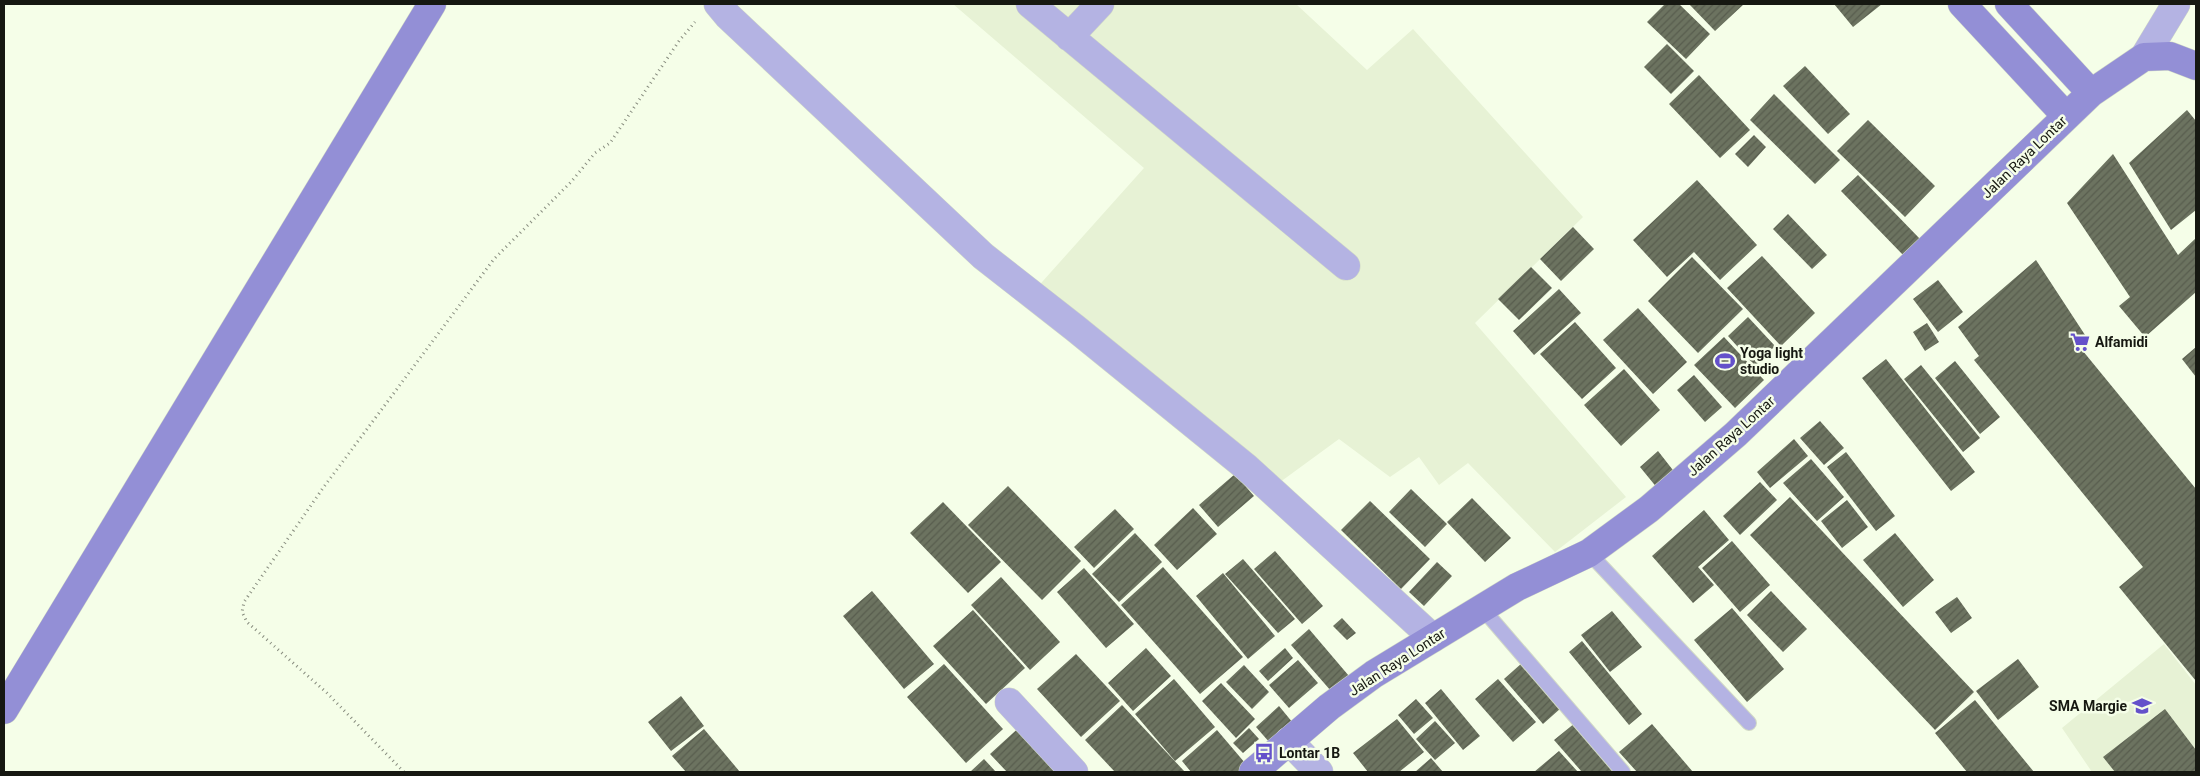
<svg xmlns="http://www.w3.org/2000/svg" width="2200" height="776" font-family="Roboto,sans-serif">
<defs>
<pattern id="building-hatch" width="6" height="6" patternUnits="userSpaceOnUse" patternTransform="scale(1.25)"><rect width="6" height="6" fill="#6c7360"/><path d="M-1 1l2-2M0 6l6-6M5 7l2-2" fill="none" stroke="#585d4e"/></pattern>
</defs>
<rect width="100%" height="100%" fill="#f5fee8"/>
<path fill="#e7f2d5" d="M953 4H1296L1367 70 1413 29 1583 217 1475 323 1626 497 1555 552 1468 463 1439 485 1419 457 1390 477 1339 439 1272 488 1034 291 1144 168Z
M2164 644 2196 685V772H2092L2062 728Z"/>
<path fill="url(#building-hatch)" d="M1665 4H1679L1710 34 1686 59 1647 22Z
M1689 4H1744L1715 31Z
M1834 4H1882L1853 27Z
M1667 44 1694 71 1671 94 1644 67Z
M1805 66 1850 114 1828 134 1783 86Z
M1699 75 1750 130 1720 158 1669 104Z
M1774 94 1840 160 1815 184 1750 120Z
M2187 110 2196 121V210L2171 230 2129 163Z
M1868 120 1935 186 1905 217 1837 151Z
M1754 135 1766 147 1748 167 1735 154Z
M2113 154 2178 255 2196 238V292L2145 337 2119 306 2130 297 2067 203Z
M1858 175 1921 240 1904 256 1841 191Z
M1697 180 1757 245 1720 280 1694 252 1667 277 1633 240Z
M1788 214 1827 255 1812 269 1773 229Z
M1573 227 1594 249 1561 281 1540 259Z
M1762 256 1815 313 1781 346 1727 288Z
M1692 257 1743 309 1698 353 1648 301Z
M2036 260 2087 338 2078 345 2196 489V681L2119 587 2143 567 1974 360 1979 356 1958 327Z
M1531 267 1552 288 1519 320 1498 299Z
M1938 280 1963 312 1938 332 1913 299Z
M1559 289 1581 313 1534 355 1513 331Z
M1638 308 1687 362 1653 394 1603 340Z
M1748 317 1775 346 1755 366 1728 336Z
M1575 322 1616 368 1582 399 1540 354Z
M1927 323 1939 342 1925 351 1913 332Z
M1724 337 1764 380 1735 408 1694 365Z
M2196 347V377L2182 359Z
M1886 359 1975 472 1951 491 1862 378Z
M1955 361 2000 417 1980 434 1935 378Z
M1921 365 1980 438 1963 452 1904 379Z
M1624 369 1660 410 1621 446 1584 405Z
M1694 375 1722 407 1705 422 1677 390Z
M1820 421 1844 448 1824 465 1800 438Z
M1794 439 1808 456 1770 488 1757 472Z
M1658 451 1676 474 1658 489 1640 467Z
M1846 452 1895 516 1876 531 1827 467Z
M1811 459 1844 497 1817 521 1783 483Z
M1235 474 1254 496 1218 527 1199 505Z
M1760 482 1777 500 1740 535 1723 516Z
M1008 486 1081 561 1042 600 968 525Z
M1411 489 1447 524 1425 547 1389 512Z
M1790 497 1974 692 1935 730 1750 535Z
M1472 498 1511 538 1485 562 1447 522Z
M1847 500 1868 527 1842 548 1821 521Z
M1370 501 1430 559 1401 589 1341 530Z
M943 502 1001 562 968 593 910 533Z
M1193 508 1217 534 1177 570 1154 545Z
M1115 509 1134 529 1094 568 1074 547Z
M1704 510 1729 540 1698 567 1714 585 1693 603 1652 556Z
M1135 533 1162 562 1119 602 1092 574Z
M1895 533 1934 580 1903 607 1863 560Z
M1732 541 1770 585 1740 612 1702 568Z
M1275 551 1323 606 1302 624 1254 569Z
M1243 559 1295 619 1278 633 1225 574Z
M1437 562 1452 576 1424 606 1409 592Z
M1163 567 1243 657 1200 694 1121 605Z
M1084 568 1134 624 1106 648 1057 592Z
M1223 573 1275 636 1248 659 1196 596Z
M1001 577 1060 642 1030 670 971 605Z
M872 591 934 664 904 689 843 616Z
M1771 591 1807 629 1783 652 1747 615Z
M1957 597 1972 618 1951 633 1935 612Z
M1732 608 1784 669 1747 702 1694 640Z
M973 610 1025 668 986 704 933 646Z
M1612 611 1642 647 1610 672 1581 635Z
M1342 618 1356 633 1347 640 1333 626Z
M1309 629 1349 676 1331 691 1291 645Z
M1582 641 1642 714 1629 725 1569 652Z
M1146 648 1171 676 1133 711 1108 683Z
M1285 648 1293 658 1268 681 1259 671Z
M1076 654 1120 701 1081 737 1037 689Z
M2018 659 2039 687 1998 720 1976 691Z
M1298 660 1318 683 1289 708 1269 685Z
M1522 663 1561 708 1543 724 1504 679Z
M944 664 1003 729 966 763 907 697Z
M1244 665 1269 692 1252 709 1226 682Z
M1174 679 1215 727 1175 761 1135 714Z
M1498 679 1536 722 1513 742 1475 699Z
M1221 683 1255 719 1236 738 1202 701Z
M1441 689 1480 736 1463 750 1425 703Z
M681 696 704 726 671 751 648 722Z
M1416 699 1433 718 1414 734 1398 715Z
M1975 700 2034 772H1967L1935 733Z
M1122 705 1185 772H1115L1085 740Z
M1279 706 1293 723 1270 743 1256 727Z
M2165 709 2196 750V772H2115L2103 757Z
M1397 719 1424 752 1399 772H1368L1353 753Z
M1435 721 1455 743 1435 760 1416 739Z
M1025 722 1070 772H1007L990 754Z
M1575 723 1617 772H1582L1554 740Z
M1652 724 1693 772H1637L1619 752Z
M1249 728 1259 739 1243 753 1233 743Z
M704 729 740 772H686L672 756Z
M1217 730 1251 770 1248 772H1191L1182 761Z
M1559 751 1578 772H1534Z
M1431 758 1443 772H1415Z
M984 759 996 772H970Z"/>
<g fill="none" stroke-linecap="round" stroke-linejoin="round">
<defs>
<path id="lane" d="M1589 553 1749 723
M1482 608 1623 772"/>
<path id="street" d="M718 4 728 16 983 256 1075 328 1246 467 1433 638
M1030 4 1346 266
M1069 37 1100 4
M2144 57 2176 4
M1009 702 1074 772
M1289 741 1319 772"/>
<path id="secondary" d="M1962 4 2066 116
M2009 4 2091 93
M4 710 432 4
M1253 772 1329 707 1374 674 1517 587 1589 553 1649 509 1736 434 2091 93 2144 57 2170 56 2196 66"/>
</defs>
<use href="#lane" stroke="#d1d9c6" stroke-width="16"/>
<use href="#street" stroke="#d1d9c6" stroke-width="29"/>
<use href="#secondary" stroke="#d1d9c6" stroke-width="29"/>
<path stroke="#888d7f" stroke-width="3" stroke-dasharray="1 4" stroke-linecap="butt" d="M404 772 327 693 247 622 242 612 244 602 323 488 494 259 571 182 595 153 610 143 679 41 695 22"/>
<use href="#lane" stroke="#b4b3e3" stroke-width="14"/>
<use href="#street" stroke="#b4b3e3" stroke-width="28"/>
<use href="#secondary" stroke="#938fd6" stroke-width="28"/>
</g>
<defs>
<symbol id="supermarket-bare" viewBox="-9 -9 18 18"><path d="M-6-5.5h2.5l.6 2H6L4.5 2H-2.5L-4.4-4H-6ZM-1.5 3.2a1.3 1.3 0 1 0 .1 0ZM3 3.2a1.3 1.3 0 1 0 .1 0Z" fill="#6451ca" stroke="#f5fee8" stroke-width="2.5" paint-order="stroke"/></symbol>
<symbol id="stadium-bare" viewBox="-9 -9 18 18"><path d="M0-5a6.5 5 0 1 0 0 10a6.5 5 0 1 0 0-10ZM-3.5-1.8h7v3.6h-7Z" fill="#6451ca" stroke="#f5fee8" stroke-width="2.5" paint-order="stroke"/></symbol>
<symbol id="school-bare" viewBox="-9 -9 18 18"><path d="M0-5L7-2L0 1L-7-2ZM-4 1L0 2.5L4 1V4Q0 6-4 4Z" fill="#6451ca" stroke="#f5fee8" stroke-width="2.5" paint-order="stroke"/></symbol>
<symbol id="bus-bare" viewBox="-9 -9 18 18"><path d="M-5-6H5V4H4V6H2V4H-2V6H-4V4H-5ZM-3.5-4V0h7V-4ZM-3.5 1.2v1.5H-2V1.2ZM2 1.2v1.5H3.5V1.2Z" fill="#6451ca" stroke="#f5fee8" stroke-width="2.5" paint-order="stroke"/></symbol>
</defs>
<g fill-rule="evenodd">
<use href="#supermarket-bare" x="2066" y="328" width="28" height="28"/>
<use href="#stadium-bare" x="1711" y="347" width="28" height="28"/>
<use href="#school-bare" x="2128" y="692" width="28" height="28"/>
<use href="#bus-bare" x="1250" y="739" width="28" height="28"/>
</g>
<g text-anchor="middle" stroke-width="5" stroke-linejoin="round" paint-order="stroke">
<g font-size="14" fill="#161811" stroke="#f5fee8">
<text transform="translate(2024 157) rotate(-44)" y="5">Jalan Raya Lontar</text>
<text transform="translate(1731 436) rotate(-42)" y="5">Jalan Raya Lontar</text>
<text transform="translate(1397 662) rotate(-33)" y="5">Jalan Raya Lontar</text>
</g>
<g font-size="14" font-weight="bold" fill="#161811" stroke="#f5fee8" text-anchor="start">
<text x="2095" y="347">Alfamidi</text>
<text x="1740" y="358">Yoga light<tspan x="1740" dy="16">studio</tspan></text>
<text x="2127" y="711" text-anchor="end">SMA Margie</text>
<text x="1279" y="758">Lontar 1B</text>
</g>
</g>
<rect width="2200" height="776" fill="none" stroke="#161811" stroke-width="10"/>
</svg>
